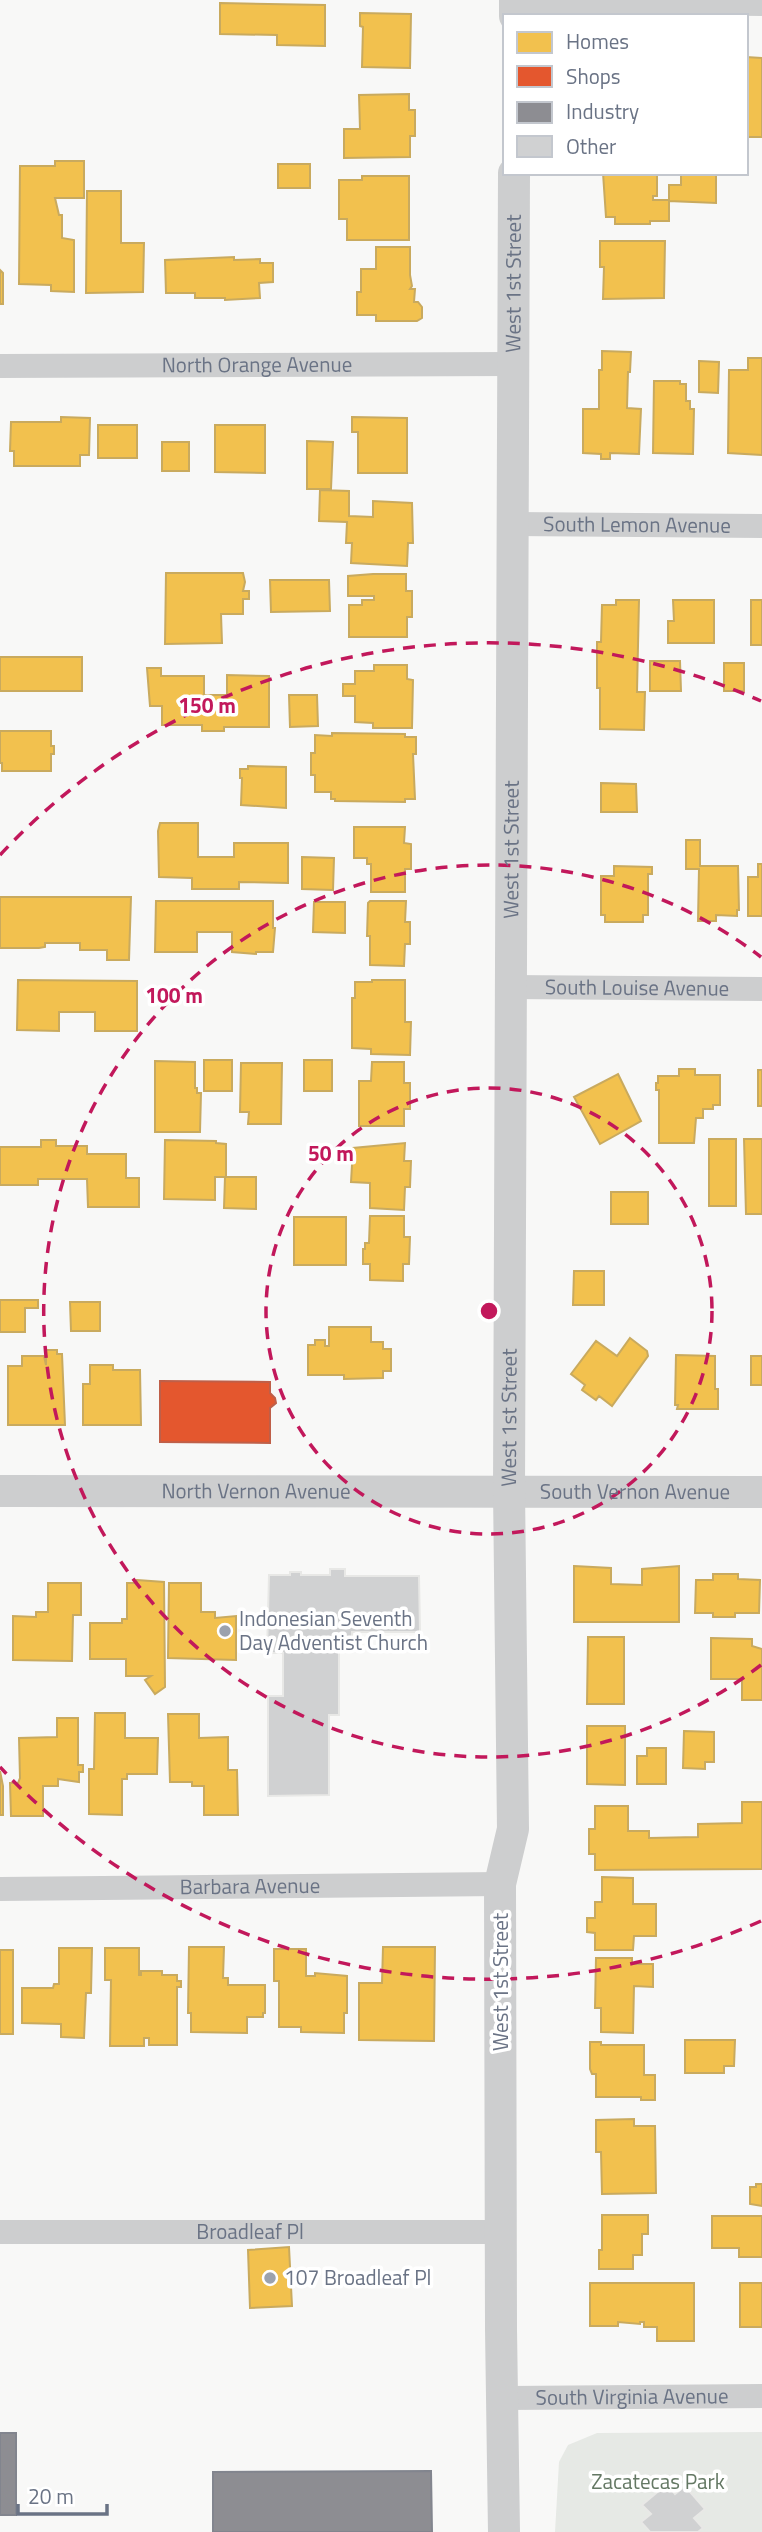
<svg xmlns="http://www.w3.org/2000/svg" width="762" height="2532" font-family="'Titillium Web',sans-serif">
<rect width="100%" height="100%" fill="#f8f8f7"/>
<path fill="#e6e9e5" d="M762 2432V2532H555L559 2462 568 2445 597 2433Z"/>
<path fill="#f2c14e" stroke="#c9aa5e" stroke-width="2" d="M220 3 325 5V46L277 45V35L220 34Z
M360 13 411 14 410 68 362 67 363 27 360 26Z
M746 57 762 58V137H747Z
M409 94V110H415V136H410V157L344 158V129H360L359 95Z
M55 161H84V198H55L59 215H62V238L74 240V292L51 291V285L19 284 20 166H55Z
M278 164H310V188H278Z
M603 173H657V196H653V200H669V221H650V224H615V217H606Z
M681 173H716V203L669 201V185H681Z
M362 176H409V240H347V219H339V180H362Z
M87 191H121V243H144L143 292 86 293Z
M600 241H665L664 298 603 299 604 267H600Z
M376 247H410V275L412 286 410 289H415L414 302H418L422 307V318L417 321H376V315H357V292H361V269H376Z
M234 257V260L260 259V263H273V282L259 283 260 298 225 300V298H195V293H166L165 260Z
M0 270 3 273V304H0Z
M602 351 631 352 630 372H628L627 408 641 409 639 454 610 453V459H601V454L583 453V409H599V370H602Z
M748 358H762V455L728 453 729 370H748Z
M699 361 719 362 718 393 699 392Z
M654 381H680V384H686V401H690V409H694L693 454 653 453Z
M61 417 90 418 89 455H80V466H14V451H10L11 422H61Z
M352 417 407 418V473H358V432H352Z
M98 425H137V458H98Z
M215 425H265V473L215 472Z
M307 441 333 442 331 489H307Z
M162 442H189V471H162Z
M320 490 349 491V516L373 517V501L412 503 413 543H408L407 566 351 563 352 543H346L347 522 319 521Z
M166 573H243L245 582 243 591H249V599H243V614H221L222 643 165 644Z
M373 574H406V591H412V617H407V637H349V605H362V600H374V596H348V576Z
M270 580H329L330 611 271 612Z
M616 600H639L637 692H645L644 730 600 729V688H597V642H601L602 605H616Z
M673 600H714V643H668V621H674Z
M751 600H762V645H751Z
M0 657H82V691H0Z
M650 661H680L681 691H650Z
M724 663H744V691H724Z
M374 665H407V679L413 680 412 728H373V723L355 722V696H343V684H355V671H374Z
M147 668H161V676H204V695H227V675L269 676V727H224V731H202V725H162V706H150Z
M289 695H317L318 726 290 727Z
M0 731H51V746H54V754H51V771H2V763H0Z
M332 733 405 734V737H416V754H413L415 799H405V802L335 801V799H331V792H315V775H311V753H315V735L332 736Z
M248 766 286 767V808L241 805 242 778H240V769H248Z
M601 783 636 784 637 812H601Z
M160 823H198V857H234V843H288V883L239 882V889H192V878L159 877 158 831Z
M354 827H405L404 843 411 844V869H405V892H371V864H367V858H354Z
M686 840H700V866H738L739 910H737V916L716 915V921H698L699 869H686Z
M302 857 334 858 333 890 302 889Z
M758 864H762V916H748V877H758Z
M614 866 652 867V874H648V915H643V922H605V915H601V876H614Z
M0 897H131L129 960H107V950H80V943H45V947L39 948H0Z
M156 901H273V928H275L273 952H256V954L232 952V932H197V952H155Z
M370 901H406L405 922H410V944H405L404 966 370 965V936H367L368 903Z
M314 902H345V933L313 932Z
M18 980 137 981V1031H95V1012H59V1031L17 1030Z
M372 980H405V1022H411L410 1055 371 1054V1049L352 1048V998H355V982H372Z
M204 1060H232V1091H204Z
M304 1060H332V1091H304Z
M155 1061 195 1062V1088H197V1093H201L200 1132H155Z
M372 1062H404V1083H410V1109H404V1126H359V1081H371Z
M241 1063H282L281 1124H248L249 1112H240Z
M679 1069H695V1075H720V1105H713V1109H703V1118H696L694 1143H659V1090H656V1083H658V1076H679Z
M758 1070H762V1106H758Z
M618 1074 641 1121 600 1144 574 1097Z
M709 1139H736V1206H709Z
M744 1139H762V1214H746Z
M41 1140H56V1146H87V1154H126V1178H139V1207H88L87 1179H38V1185H0V1147H41Z
M165 1140 216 1141V1143L226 1144V1177H256V1209L224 1208 225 1177H215V1200L164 1199Z
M405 1143 404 1161H411L410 1187H405L404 1210 370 1208V1183L351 1182 353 1148Z
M611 1192H648V1224H611Z
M370 1216H404V1237H410L409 1264H403V1281L370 1280V1264H363V1249H365V1243H369Z
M294 1217H346V1265H294Z
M574 1271H604V1305H573Z
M0 1300H38V1308H25V1332H0Z
M70 1302H100V1331H71Z
M329 1327H371V1342H383V1349H391V1371H383V1378L344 1379V1375H308V1345H315V1340H325V1346H329Z
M630 1338 647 1351 648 1356 612 1406 599 1396 596 1400 582 1390 585 1385 571 1374 596 1341 617 1356Z
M46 1350H57V1354H62L65 1425H8V1366H22V1356H44L46 1365Z
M676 1355 715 1356V1389H718V1409H677L678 1405H675Z
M751 1356H762V1385H751Z
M90 1365H113V1370H140L141 1425H83V1384H90Z
M574 1566 611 1568V1584L642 1585V1569L679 1566V1622H574Z
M713 1574H738V1579L760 1580 759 1613H735V1617H713V1613H695L696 1580H713Z
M137 1580 164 1582 165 1687 155 1694 145 1680 151 1676H126V1659H90V1623H122V1619H127V1583H137Z
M48 1583H81V1615H73L72 1661 13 1660V1616L36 1617V1612H48Z
M169 1583H201V1612H215V1618L236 1616V1660L168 1658Z
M588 1637H624V1704H587Z
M711 1638 752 1639V1646L762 1649V1700H742V1679H711Z
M95 1713H125V1738H158L157 1774H127V1779H122V1815L89 1814V1769H94Z
M168 1714H199V1738L228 1737V1770H237L238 1815H204V1786H192V1782H170Z
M57 1718H78V1765H83V1772H79V1782L58 1779V1786H43V1816H11L10 1783H18L20 1778 19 1738 57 1737Z
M587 1726H625V1785L587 1784Z
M684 1731 714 1732V1762H705V1769L683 1768Z
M647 1748H666V1784H637V1756H647Z
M0 1771 3 1786V1815H0Z
M742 1802H762V1869L595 1870V1854H589V1829H595V1806H628V1831H649V1838L698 1837V1824L742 1823Z
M602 1877 633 1878V1904H656V1936H634L633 1950H595V1933L587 1932V1918H595V1902H602Z
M189 1947H224L223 1978H228V1985H265V2013H263V2017H247V2033L191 2032V2013H188Z
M383 1947H435L434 2041 359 2040V1983H382Z
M59 1948H92L91 1993H86L84 2038 61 2037V2024L22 2023V1988H53L54 1984H59Z
M105 1948H139V1975H141V1971H162V1975H177V1981H181V1987H177V2045H149V2038H144V2046H110L111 1980H105Z
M274 1949H306V1976H315V1973L347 1976V2013H344V2033L301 2032V2027H279V1981H274Z
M0 1950H13V2034H0Z
M596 1958H632V1964H653V1987L634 1986 633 2033 601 2032V2008H595Z
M685 2040H735L734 2066H724V2073H685Z
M590 2042H601V2045H644V2075H655V2100H641V2097H596V2074H592L590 2069Z
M634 2119V2126H655L656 2193 602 2194 601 2152H596V2120Z
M756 2184H762V2206L750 2204V2187H756Z
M602 2215H648V2234H642V2255H633V2269H599V2250H602Z
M712 2216H762V2257H739V2248H712Z
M289 2247 292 2306 250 2308 248 2250Z
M590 2283H694V2341H657V2327H644V2322H640V2324L618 2322V2326H590Z
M740 2283H762V2327H740Z"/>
<path fill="#e4572e" stroke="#bf5f48" stroke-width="2" d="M160 1381 270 1382V1393L275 1398 276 1403 270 1408V1443L160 1442Z"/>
<path fill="#8d8d92" stroke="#82858e" stroke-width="2" d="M0 2433H16V2515H0Z
M431 2471 432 2532H213V2472Z"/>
<path fill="#d0d1d2" stroke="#e8e8e6" stroke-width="2" d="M330 1569H345V1576H419L420 1632H352V1651H339V1715H329V1795L268 1796V1696H283V1653H267L269 1575H290V1572H301V1575H330Z
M667 2484 675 2494 685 2486 705 2509 694 2518 703 2528 698 2532H650L641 2522 651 2514 642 2505Z"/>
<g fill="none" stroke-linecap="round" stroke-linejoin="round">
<g stroke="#cdcecf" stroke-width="24">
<path d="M515 1 762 4"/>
<path id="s1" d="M0 366 513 364"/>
<path id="s2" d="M513 524 762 526"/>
<path id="s3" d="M511 987 762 989"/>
<path id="s4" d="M0 1889 500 1884"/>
<path id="s5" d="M0 2232H501"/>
<path id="s6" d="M502 2398 762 2396"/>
</g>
<g stroke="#cdcecf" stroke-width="32">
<path d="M515 16V0"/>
<path id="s7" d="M0 1491 762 1492"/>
<path id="s8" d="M504 2532 501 2329 500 1884 513 1829 509 1490 514 173"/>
</g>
</g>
<g fill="none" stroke="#c2185b" stroke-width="3.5" stroke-dasharray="12 9">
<circle cx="489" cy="1311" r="223"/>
<path d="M761 1665A446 446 0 1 1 761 957"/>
<path d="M761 1921A668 668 0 0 1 0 1767M0 855A668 668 0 0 1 761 701"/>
</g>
<g fill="#9ca2ad" stroke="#fff" stroke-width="2.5">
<circle cx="225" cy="1631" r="7"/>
<circle cx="270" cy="2278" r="7"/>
</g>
<g text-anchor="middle" stroke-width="7" stroke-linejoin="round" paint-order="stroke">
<g font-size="21" fill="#6a7385" stroke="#fff">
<text dy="7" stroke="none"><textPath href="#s8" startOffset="2250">West 1st Street</textPath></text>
<text dy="7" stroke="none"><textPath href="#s1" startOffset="257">North Orange Avenue</textPath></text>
<text dy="7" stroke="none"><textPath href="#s2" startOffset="124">South Lemon Avenue</textPath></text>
<text dy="7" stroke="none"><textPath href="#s8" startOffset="1684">West 1st Street</textPath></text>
<text dy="7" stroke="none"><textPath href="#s3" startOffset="126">South Louise Avenue</textPath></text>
<text dy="7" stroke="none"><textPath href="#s8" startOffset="1116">West 1st Street</textPath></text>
<text dy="7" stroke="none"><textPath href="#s7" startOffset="256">North Vernon Avenue</textPath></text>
<text dy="7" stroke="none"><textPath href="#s7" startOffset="635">South Vernon Avenue</textPath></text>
<text dy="7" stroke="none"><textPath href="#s4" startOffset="250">Barbara Avenue</textPath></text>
<text transform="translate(501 1982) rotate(-90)" y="7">West 1st Street</text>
<text dy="7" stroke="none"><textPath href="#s5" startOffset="250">Broadleaf Pl</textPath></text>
<text dy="7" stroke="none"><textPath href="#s6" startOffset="130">South Virginia Avenue</textPath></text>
</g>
<g font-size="21" fill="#6a7385" stroke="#fff" text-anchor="start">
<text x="239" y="1626">Indonesian Seventh<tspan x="239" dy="24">Day Adventist Church</tspan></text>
<text x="284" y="2285">107 Broadleaf Pl</text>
</g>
<g font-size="21" fill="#647864" stroke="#fff">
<text x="658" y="2489">Zacatecas Park</text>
</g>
</g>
<circle cx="489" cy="1311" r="10" fill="#c2185b" stroke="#fff" stroke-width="3.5"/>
<g font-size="21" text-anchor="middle" font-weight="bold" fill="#c2185b" stroke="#fff" stroke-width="7" stroke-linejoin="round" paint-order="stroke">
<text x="207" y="713">150 m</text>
<text x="174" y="1003">100 m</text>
<text x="331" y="1161">50 m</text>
</g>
<rect x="503" y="14" width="245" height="161" fill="#ffffff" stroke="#c3c7ce" stroke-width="2"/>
<rect x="517" y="32" width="35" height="21" fill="#f2c14e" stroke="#c3c7ce" stroke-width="2"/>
<text x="566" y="49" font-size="21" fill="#6a7385">Homes</text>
<rect x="517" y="66" width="35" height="21" fill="#e4572e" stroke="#c3c7ce" stroke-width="2"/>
<text x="566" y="84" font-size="21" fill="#6a7385">Shops</text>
<rect x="517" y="102" width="35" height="21" fill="#8d8d92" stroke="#c3c7ce" stroke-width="2"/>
<text x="566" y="119" font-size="21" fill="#6a7385">Industry</text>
<rect x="517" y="136" width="35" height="21" fill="#d0d1d2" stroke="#c3c7ce" stroke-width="2"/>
<text x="566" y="154" font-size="21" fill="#6a7385">Other</text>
<path d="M18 2504v10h89v-10" fill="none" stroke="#6a7385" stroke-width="3.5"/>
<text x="28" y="2504" font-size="21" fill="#6a7385" stroke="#ffffff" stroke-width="5" paint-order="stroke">20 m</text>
</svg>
